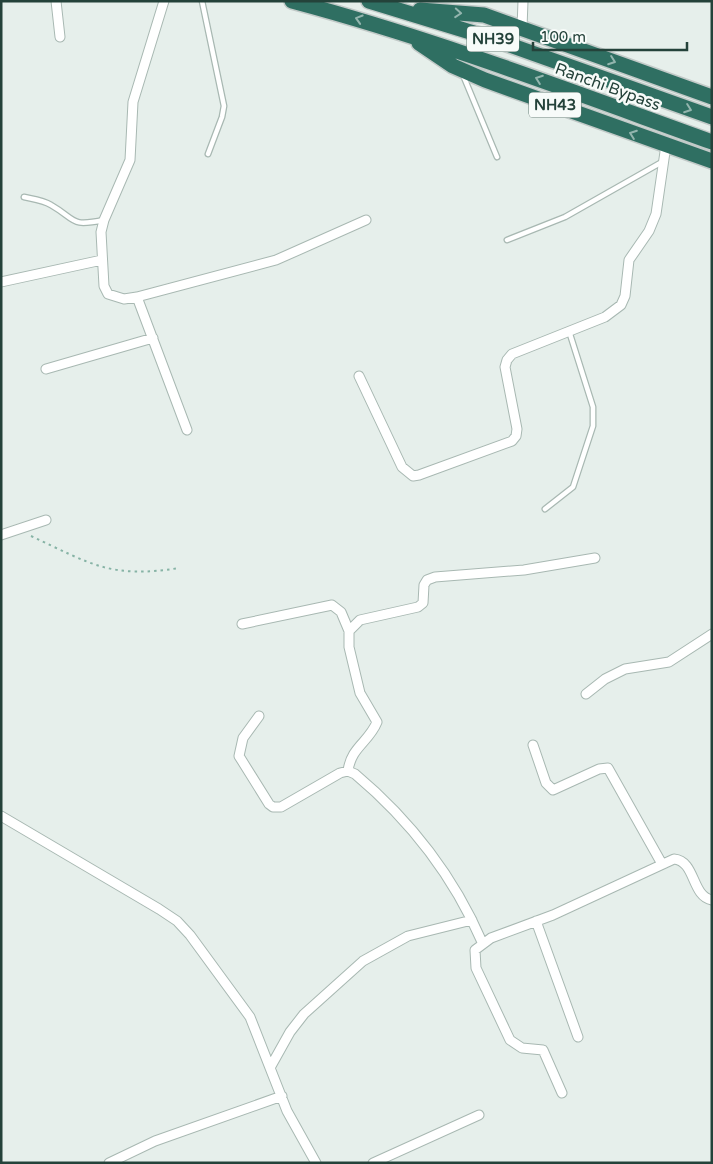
<svg xmlns="http://www.w3.org/2000/svg" width="713" height="1164" font-family="'Varela Round',sans-serif">
<rect width="100%" height="100%" fill="#e6efeb"/>
<g fill="none" stroke-linecap="round" stroke-linejoin="round">
<defs>
<path id="lane" d="M202 1 224 106 222 117 208 154
M463 75 497 157
M24 197C33 199 43 200 51 205 77 220 69 227 104 220
M507 240 565 217 662 162
M545 509 573 487 593 426V407L569 331"/>
<path id="street" d="M56 1 60 37
M164 1 133 102 130 160 104 220 101 232 104 286 108 294 124 299 137 297 276 260 366 220
M522 28 523 1
M1 282 102 260
M137 297 187 430
M46 369 153 338
M359 376 402 467 413 476 419 475 512 441 516 436 517 429 505 367 507 360 512 354 605 317 621 305 625 296 629 260 649 231 656 214 666 145
M1 535 46 520
M242 624 332 605 341 612 349 631
M586 694 605 679 625 669 669 662 712 634
M259 716 243 738 239 756 269 804 273 807H281L340 773 348 771 355 774C411 821 453 875 482 942
M533 745 546 783 553 790 599 769 608 768 662 864
M348 771C351 747 369 742 377 722L360 693 349 647V631L360 620 418 607 423 603 424 585 427 580 435 577 524 570 595 558
M1 816 159 909 177 921 190 935 250 1017 287 1111 316 1163
M536 921 578 1037
M271 1066 290 1032 304 1014 363 961 408 936 472 920
M562 1093 543 1050 522 1048 510 1040 476 968 475 950 491 938 553 915 674 859C696 861 691 896 712 900
M109 1163 155 1141 282 1096
M373 1163 479 1115"/>
<path id="highway" d="M292 1C435 39 573 92 712 142
M369 1 490 38 712 117
M420 10 484 15 712 97
M419 43 453 66 485 80 712 161"/>
</defs>
<use href="#lane" stroke="#a8b8b2" stroke-width="7"/>
<use href="#street" stroke="#a8b8b2" stroke-width="11"/>
<use href="#highway" stroke="#c2cac8" stroke-width="18"/>
<path stroke="#86b3a5" stroke-width="2" stroke-dasharray="2.5 4" stroke-linecap="butt" d="M31 536C91 564 111 579 179 568"/>
<use href="#lane" stroke="#fff" stroke-width="4.5"/>
<use href="#street" stroke="#fff" stroke-width="9"/>
<use href="#highway" stroke="#2f6f62" stroke-width="15"/>
</g>
<defs><path id="oneway-chevron" d="M-2-3.5L2.5 0L-2 3.5" fill="none" stroke-width="1.6" stroke-linecap="round" stroke-linejoin="round" transform="scale(1.25)"/></defs>
<g stroke="#93b5ae">
<use href="#oneway-chevron" transform="translate(458 13) rotate(4)"/>
<use href="#oneway-chevron" transform="translate(359 19) rotate(-163)"/>
<use href="#oneway-chevron" transform="translate(612 61) rotate(20)"/>
<use href="#oneway-chevron" transform="translate(539 79) rotate(-160)"/>
<use href="#oneway-chevron" transform="translate(688 109) rotate(20)"/>
<use href="#oneway-chevron" transform="translate(633 134) rotate(-160)"/>
</g>
<g text-anchor="middle" stroke-width="5" stroke-linejoin="round" paint-order="stroke">
<g fill="#f7fbf9" stroke="#637a73" stroke-width="1">
<rect x="467" y="26.5" width="52" height="25" rx="4"/>
<rect x="529" y="92.5" width="52" height="25" rx="4"/>
</g>
<g font-size="15" font-weight="bold" fill="#24423a">
<text x="493" y="44">NH39</text>
<text x="555" y="110">NH43</text>
</g>
<g font-size="16" fill="#24423a" stroke="#f7fbf9">
<text transform="translate(608 86) rotate(20)" y="6">Ranchi Bypass</text>
</g>
</g>
<rect width="713" height="1164" fill="none" stroke="#24423a" stroke-width="5"/>
<path d="M533 42v8h154v-8" fill="none" stroke="#24423a" stroke-width="2.5"/>
<text x="540" y="42" font-size="15" fill="#24423a" stroke="#f7fbf9" stroke-width="4" paint-order="stroke">100 m</text>
</svg>
